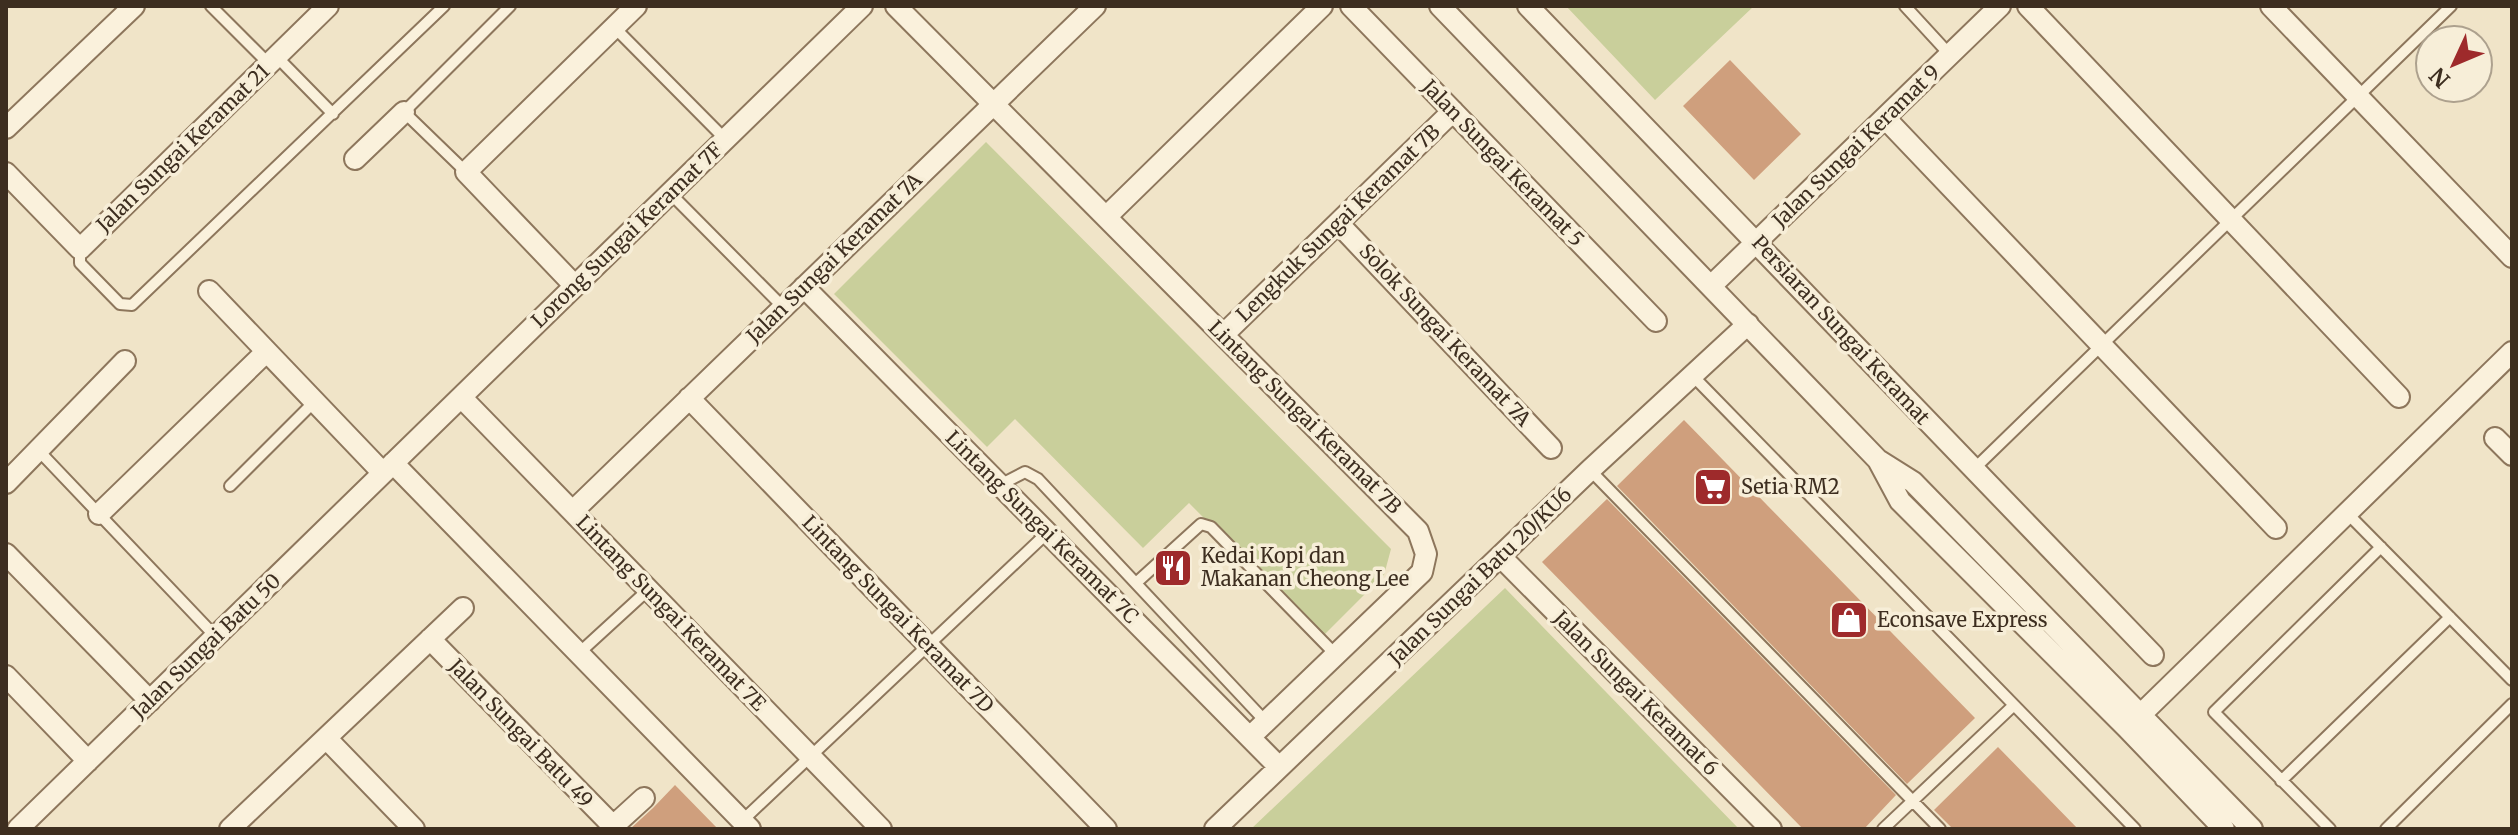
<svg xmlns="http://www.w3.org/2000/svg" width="2518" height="835" font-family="Merriweather,serif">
<rect width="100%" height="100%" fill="#f0e4c8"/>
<path fill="#c9cf9b" d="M1566 6H1754L1655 100Z
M986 142 1391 549 1384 575 1322 637 1189 503 1143 548 1015 419 987 447 834 294Z
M1505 588 1739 829H1251Z"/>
<path fill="#cf9f7d" d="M1730 60 1801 134 1754 180 1683 106Z
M1684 420 1975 718 1907 784 1617 486Z
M1607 499 1896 795 1864 829H1803L1542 562Z
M1998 747 2078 829H1953L1934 810Z
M675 785 718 829H630L653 808Z"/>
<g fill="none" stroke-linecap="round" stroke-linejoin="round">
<defs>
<path id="service" d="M211 6 269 64
M1905 6 1950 55
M614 27 725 139
M277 57 333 114
M466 172 404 112 510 6
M670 193 783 307
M80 249V263L120 304 132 305 444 6
M1692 375 2135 829
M39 451 216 637
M1590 470 1940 829
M1973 470 2451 6
M1000 485 1025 472 1038 479 1266 722
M230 486 314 402
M2347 513 2512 680
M1136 583 1201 524 1211 527 1337 656
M578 654 649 589
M2281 781 2450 617
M742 821 1047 533
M1883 829 2014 705
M2330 829 2214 712 2381 547
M2386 829 2512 704"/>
<path id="minor" d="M896 6 1418 531 1426 554 1422 572 1250 737
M1351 6 1656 321
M1440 6 1878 460 1913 482 2252 829
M1528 6 2153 655
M2028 6 2399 397
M2271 6 2512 257
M1885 118 2276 528
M6 128 134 6
M355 159 404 112
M6 173 80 249 328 6
M1106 217 1322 6
M1338 223 1551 448
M575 286 466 172 636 6
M1711 286 2000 6
M804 287 1279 767
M209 291 383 473
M1223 335 1453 111
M461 397 881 829
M689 398 1106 829
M2495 438 2512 455
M1878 460 1900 501 2127 728 2224 829
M393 463 750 829
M6 483 125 361
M573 511 1095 6
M99 514 266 352
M6 554 150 701
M1501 557 1771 829
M430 639 613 826
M6 676 88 761
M2127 728 2512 352
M326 738 414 829
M18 829 862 6
M230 829 463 608
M610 829 644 798
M1215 829 1590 470 1748 324"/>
</defs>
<use href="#service" stroke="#8d765c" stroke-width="14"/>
<use href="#minor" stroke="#8d765c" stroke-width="24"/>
<use href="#service" stroke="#faf1dc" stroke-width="10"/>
<use href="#minor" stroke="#faf1dc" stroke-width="20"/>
</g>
<defs>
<symbol id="supermarket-square" viewBox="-11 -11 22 22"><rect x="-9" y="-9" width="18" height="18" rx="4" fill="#9e2a2b" stroke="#f7eed8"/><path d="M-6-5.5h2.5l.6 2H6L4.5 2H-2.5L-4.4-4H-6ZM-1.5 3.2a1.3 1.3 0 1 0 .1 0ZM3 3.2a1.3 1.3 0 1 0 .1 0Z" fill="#fff"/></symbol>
<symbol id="restaurant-square" viewBox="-11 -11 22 22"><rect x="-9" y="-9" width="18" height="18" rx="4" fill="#9e2a2b" stroke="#f7eed8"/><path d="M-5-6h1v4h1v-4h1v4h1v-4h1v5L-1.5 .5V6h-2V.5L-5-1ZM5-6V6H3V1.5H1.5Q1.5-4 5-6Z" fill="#fff"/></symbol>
<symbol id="shop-square" viewBox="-11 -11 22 22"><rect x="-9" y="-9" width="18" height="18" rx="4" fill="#9e2a2b" stroke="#f7eed8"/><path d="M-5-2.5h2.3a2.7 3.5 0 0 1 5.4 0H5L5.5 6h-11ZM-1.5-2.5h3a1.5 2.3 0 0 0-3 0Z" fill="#fff"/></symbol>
</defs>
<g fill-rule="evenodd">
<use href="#supermarket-square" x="1691" y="465" width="44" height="44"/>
<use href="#restaurant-square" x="1151" y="546" width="44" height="44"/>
<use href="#shop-square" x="1827" y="598" width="44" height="44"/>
</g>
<g text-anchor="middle" stroke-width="7" stroke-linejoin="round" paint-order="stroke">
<g font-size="20" fill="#3d2e20" stroke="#f7eed8">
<text transform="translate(1856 146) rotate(-44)" y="7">Jalan Sungai Keramat 9</text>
<text transform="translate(183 148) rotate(-44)" y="7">Jalan Sungai Keramat 21</text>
<text transform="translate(1503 163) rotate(46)" y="7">Jalan Sungai Keramat 5</text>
<text transform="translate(1338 223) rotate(-44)" y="7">Lengkuk Sungai Keramat 7B</text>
<text transform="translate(627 235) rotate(-44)" y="7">Lorong Sungai Keramat 7F</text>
<text transform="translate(834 258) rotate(-44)" y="7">Jalan Sungai Keramat 7A</text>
<text transform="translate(1841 330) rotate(47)" y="7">Persiaran Sungai Keramat</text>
<text transform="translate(1445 335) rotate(47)" y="7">Solok Sungai Keramat 7A</text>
<text transform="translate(1305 417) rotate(45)" y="7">Lintang Sungai Keramat 7B</text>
<text transform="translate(1042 527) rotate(45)" y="7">Lintang Sungai Keramat 7C</text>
<text transform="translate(1480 576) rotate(-44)" y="7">Jalan Sungai Batu 20/KU6</text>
<text transform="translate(671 613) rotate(46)" y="7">Lintang Sungai Keramat 7E</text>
<text transform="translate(898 614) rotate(46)" y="7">Lintang Sungai Keramat 7D</text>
<text transform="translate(206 646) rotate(-44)" y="7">Jalan Sungai Batu 50</text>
<text transform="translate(1636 693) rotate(45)" y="7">Jalan Sungai Keramat 6</text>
<text transform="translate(521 733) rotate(46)" y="7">Jalan Sungai Batu 49</text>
</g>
<g font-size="20" fill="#3d2e20" stroke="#f7eed8" text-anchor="start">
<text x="1741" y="494">Setia RM2</text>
<text x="1201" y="563">Kedai Kopi dan<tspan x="1201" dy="23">Makanan Cheong Lee</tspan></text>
<text x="1877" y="627">Econsave Express</text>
</g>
</g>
<rect width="2518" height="835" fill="none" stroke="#3d2e20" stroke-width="16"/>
<g transform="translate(2454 64) rotate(226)"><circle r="38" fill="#f7eed8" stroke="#ada18e" stroke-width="2"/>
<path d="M0-6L14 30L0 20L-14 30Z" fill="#9e2a2b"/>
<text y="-12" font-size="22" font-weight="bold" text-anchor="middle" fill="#3d2e20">N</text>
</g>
</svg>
